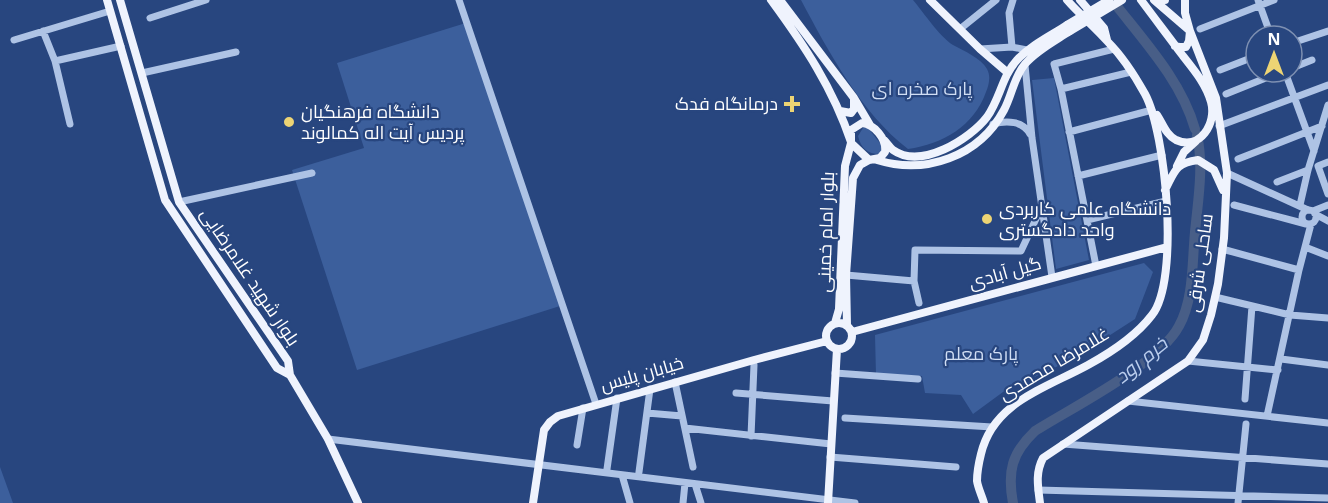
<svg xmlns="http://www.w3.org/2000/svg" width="1328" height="503" font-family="'Open Sans',Cairo,sans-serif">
<rect width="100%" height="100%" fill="#28467f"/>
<path fill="#3c5f9c" d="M801 0H913C924 13 939 36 953 45 964 51 981 58 987 69 991 76 989 85 986 92 974 126 943 144 908 149 862 114 828 51 801 0Z
M469 22 560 306 357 370 292 170 364 148 337 63Z
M1054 78 1089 260 1056 269 1032 80Z
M863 128H868L883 147 880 154C867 154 861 148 858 136Z
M1144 263 1153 272 1135 319 1073 359 1003 392 973 414 961 395 925 393 922 376 876 375 875 335Z
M0 467 13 503H0Z"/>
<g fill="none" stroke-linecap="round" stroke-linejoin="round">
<path stroke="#485e87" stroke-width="10" d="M1112 0C1143 40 1181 80 1195 129
M1013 503C1007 471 1012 453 1035 431 1073 407 1159 364 1179 326 1194 299 1192 262 1195 232 1198 200 1204 166 1197 135"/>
<path stroke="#aec3e5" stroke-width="7" d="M459 0 596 404
M1258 0 1271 36
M150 18 206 0
M960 29 996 0
M1200 29 1274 0
M43 31 55 61 121 46
M14 40 110 11
M1292 43 1328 31
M1012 47 1009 13 1013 0
M980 49 1012 47 1027 50
M55 61 70 124
M1025 65 1032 138 1052 277
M1292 68 1312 60
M1220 70 1256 56
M1285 72 1314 151
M142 73 236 52
M1061 89 1131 72
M1226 94 1281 72
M993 124C1007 120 1023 121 1030 134
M1219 126 1328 85
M1069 132 1152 110
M1238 159 1322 126
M1328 162 1318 166 1328 194
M1227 173 1308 210
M1078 176 1162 155
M1277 182 1308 170
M179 202 312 173
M1234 205 1306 224
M1300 205 1308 170 1328 105
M1302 217a7 7 0 1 1 14 0a7 7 0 1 1-14 0Z
M1313 211 1328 205
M1315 214 1328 221
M1087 220 1166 201
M1305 247 1328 256
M1222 249 1299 270
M1096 266 1061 89 1054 64 1114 49
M846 275 914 281
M1215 297 1290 315 1328 318
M919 303 914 281 915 250 1021 251 1042 206
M1281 359 1328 365
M1188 361 1278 370
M835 373 918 379
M675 382 693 467
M736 393 833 401
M1245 399 1252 306
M1128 401 1328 423
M647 413 682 416
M1267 416 1299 270 1311 224
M845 418 992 427
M685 428 831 444
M751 436 754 365
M328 439 855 503
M1063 444 1328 464
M577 445 583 408
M830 457 956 467
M607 469 617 398
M639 472 650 389
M622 475 630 503
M695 484 701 503
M1038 490 1328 498
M683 503 685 483
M1238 503 1246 424"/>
<path stroke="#eff3fd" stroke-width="8" d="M107 0 165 200 277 368 290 375
M120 0 179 202 288 361 290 375 328 439 358 503
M771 0C804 45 833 88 851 142
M780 0 854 98 870 125
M930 0 980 49 1008 73
M1080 0 1104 28 1107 40
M1141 0C1155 19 1169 37 1183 56 1194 70 1206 84 1211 102 1217 123 1200 151 1176 140 1166 135 1163 124 1157 115
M1164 0H1165
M1175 46 1179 47H1186L1189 41 1190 31 1185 13V0
M840 111 851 113 854 109V99
M862 123C874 124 887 139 885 152L880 158 869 160 851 143V130Z
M884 140C887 143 890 148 893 150 921 170 970 139 987 117 1000 99 1002 76 1017 60 1031 45 1050 36 1067 25
M877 160C925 175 979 157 1004 110 1012 95 1014 77 1025 64 1037 50 1055 41 1070 31
M1177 166 1184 152 1196 141
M1165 190C1175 171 1175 163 1198 160L1214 170 1223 190
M826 336a13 13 0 1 1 26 0a13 13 0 1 1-26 0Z
M835 323 839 309 845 166 851 143
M847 325 846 275 853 178 860 165 869 160
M852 332 1167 247
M533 503 544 430 550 422 558 416 754 360 827 341
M828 503 837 349
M984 503C982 496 978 488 977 481 977 473 979 462 981 454 993 402 1046 388 1088 365 1110 353 1136 336 1152 315 1180 280 1166 133 1145 94 1135 76 1123 57 1108 42 1095 27 1080 15 1067 0
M1040 503C1038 487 1035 473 1043 458L1188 361 1203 340 1211 315 1218 284 1224 238 1227 173 1216 98 1190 31 1154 0"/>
<path stroke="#eff3fd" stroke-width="8" d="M1067 25 1109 0
M1070 31 1122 0"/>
</g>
<g fill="#edd474" stroke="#28467f" stroke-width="2">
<path d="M789 95h6v6h6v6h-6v6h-6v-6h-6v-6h6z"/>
<circle cx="289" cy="122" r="6"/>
<circle cx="987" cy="219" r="6"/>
</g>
<g text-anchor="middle" stroke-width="4.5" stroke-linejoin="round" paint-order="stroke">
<g font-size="18" fill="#d1def4" stroke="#28467f">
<text x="922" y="95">پارک صخره ای</text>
<text x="981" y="360">پارک معلم</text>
</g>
<g font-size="18" fill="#fff" stroke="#28467f" text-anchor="start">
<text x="778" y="110" text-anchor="end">درمانگاه فدک</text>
<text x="301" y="118">دانشگاه فرهنگیان<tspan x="301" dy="21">پردیس آیت اله کمالوند</tspan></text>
<text x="999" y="215">دانشگاه علمی کاربردی<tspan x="999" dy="21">واحد دادگستری</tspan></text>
</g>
<g font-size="18" fill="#fff" stroke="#28467f">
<text transform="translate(826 232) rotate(-88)" y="6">بلوار امام خمینی</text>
<text transform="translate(1200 263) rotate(-82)" y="6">ساحلی شرقی</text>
<text transform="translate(1005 273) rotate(-16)" y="6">گیل آبادی</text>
<text transform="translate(250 277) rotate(56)" y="6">بلوار شهید غلامرضایی</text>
<text transform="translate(1054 364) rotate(-31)" y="6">غلامرضا محمدی</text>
<text transform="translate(642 374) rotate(-16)" y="6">خیابان پلیس</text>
</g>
<g font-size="20" font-style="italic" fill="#bacded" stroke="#28467f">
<text transform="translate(1141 360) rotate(-39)" y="7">خرم رود</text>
</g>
</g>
<g transform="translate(1274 54)"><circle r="28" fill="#28467f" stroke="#7e90b2" stroke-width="1.5"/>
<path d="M0-4.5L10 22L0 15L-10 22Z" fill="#edd474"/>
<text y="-9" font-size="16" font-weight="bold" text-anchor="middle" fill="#ffffff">N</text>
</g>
</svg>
